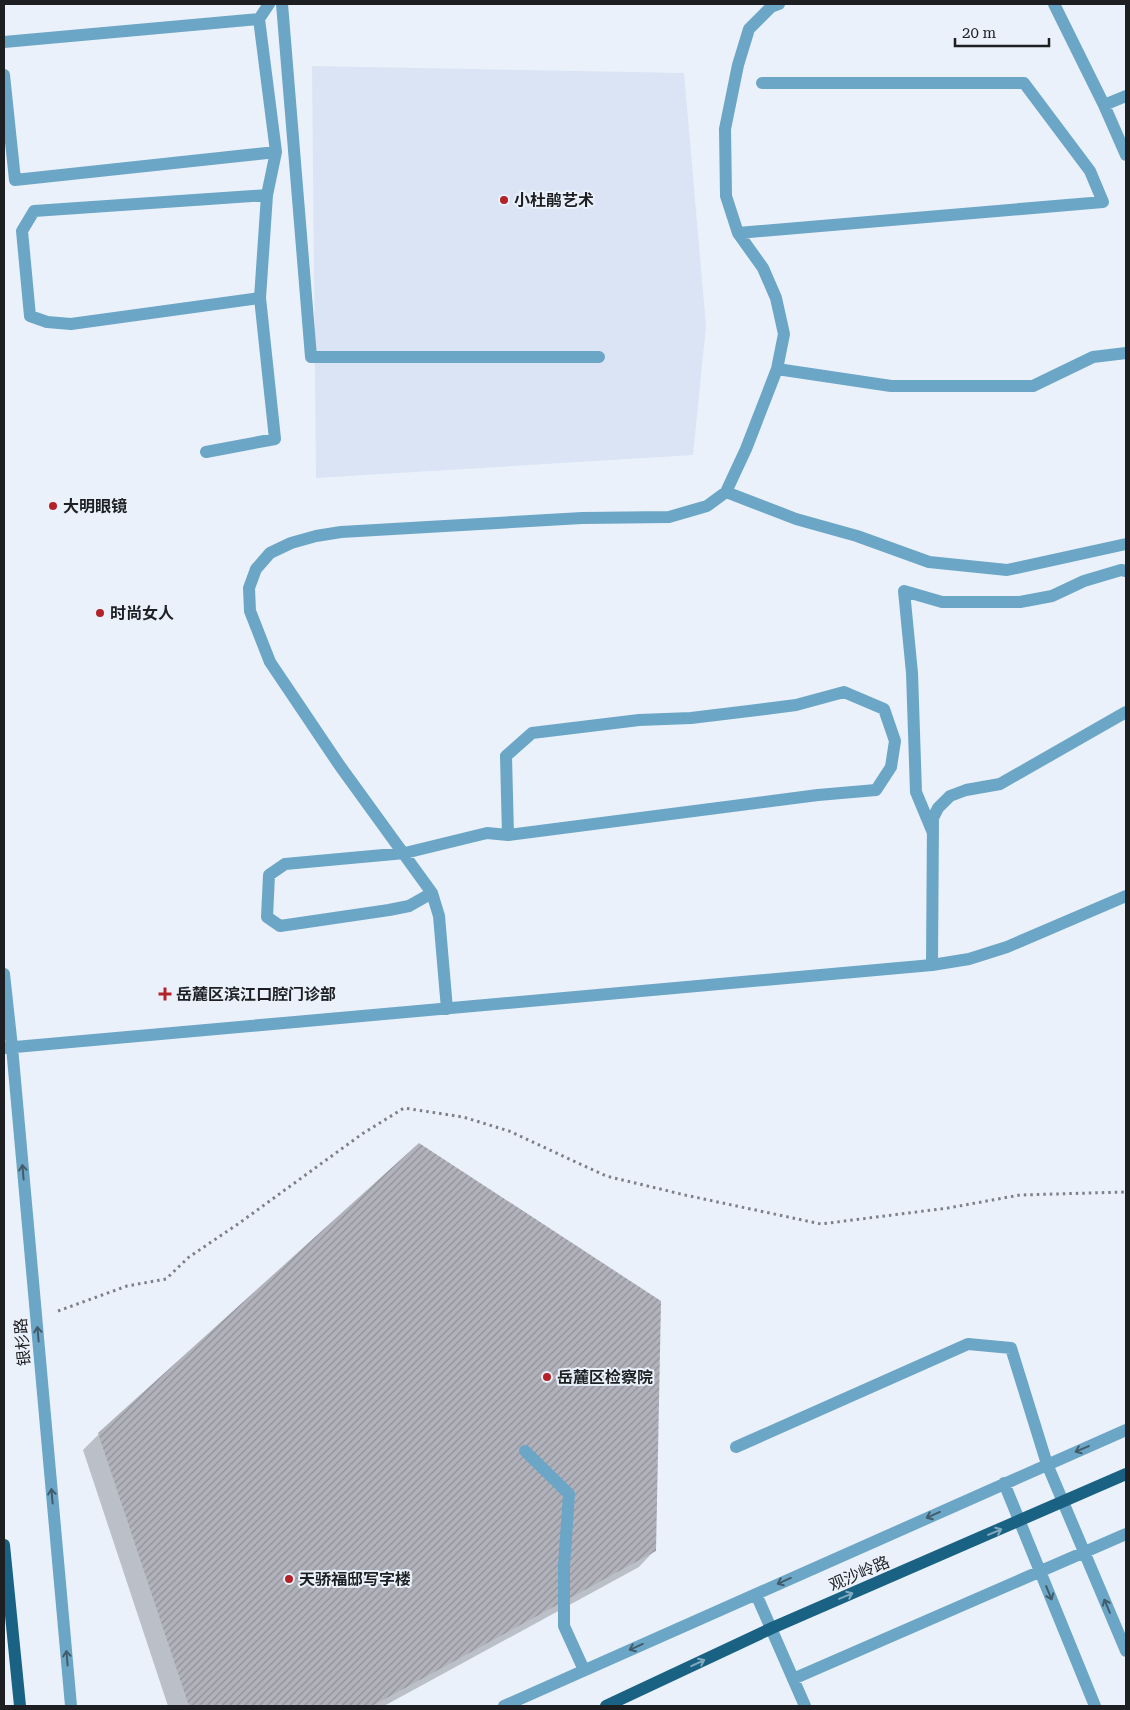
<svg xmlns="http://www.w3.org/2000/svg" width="1130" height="1710" font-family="'Roboto Serif','Noto Sans SC',serif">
<defs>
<pattern id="building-hatch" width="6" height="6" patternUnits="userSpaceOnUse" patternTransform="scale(1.25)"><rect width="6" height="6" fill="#b2b2bc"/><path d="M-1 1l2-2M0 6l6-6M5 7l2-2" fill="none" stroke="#909098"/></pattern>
</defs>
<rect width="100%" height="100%" fill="#eaf1fa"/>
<path fill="#dae4f4" d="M312 66 684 73 706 326 693 455 316 478Z"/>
<path fill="#0003" d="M99 1434 655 1550 639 1567 384 1706H168L83 1450Z"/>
<path fill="url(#building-hatch)" d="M419 1143 661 1301 656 1551 372 1706H189L98 1433Z"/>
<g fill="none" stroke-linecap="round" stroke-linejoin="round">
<path stroke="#7d8187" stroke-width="3" stroke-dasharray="2.5 4" stroke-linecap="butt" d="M58 1311 127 1286 166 1279 189 1257 238 1224 362 1134 404 1108 463 1117 509 1131 606 1176 685 1195 821 1224 948 1208 1020 1195 1126 1192"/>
<path stroke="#6ca6c6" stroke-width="12" d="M282 4 311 357H599
M1054 4 1104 105 1126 155
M4 42 259 19 269 4
M4 75 15 180 276 152
M1104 105 1126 96
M738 233 1103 202 1090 171 1024 83H762
M260 298 71 324 47 322 30 316 22 231 34 211 267 195
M777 369 891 386H1033L1093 357 1126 353
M206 452 275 439 260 298 267 195 276 152 259 19
M726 492 796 519 857 536 929 562 1007 570 1126 544
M933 833 916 792 912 673 904 591 942 602H1020L1052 596 1084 581 1121 570 1126 571
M432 893 409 906 389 910 280 926 267 917 269 875 285 864 405 853 487 833 508 835 818 795 876 790 891 767 895 741 884 709 844 692 796 705 749 711 691 718 639 720 532 733 506 756 508 835
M932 965 933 818 938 808 950 796 966 790 1000 784 1126 712
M4 974 12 1047 71 1706
M447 1009 439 916 432 893 340 766 270 662 250 611 249 588 256 569 270 553 291 543 316 536 341 532 582 518 669 517 707 506 726 492 746 449 777 369 784 334 776 298 763 268 738 233 726 196 725 129 738 65 749 29 771 7 779 4
M4 1048 932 965 969 959 1007 947 1126 896
M736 1447 968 1344 1011 1348 1047 1464 1126 1651
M525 1451 569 1494 564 1566V1626L584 1670
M1004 1483 1095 1706
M756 1594 805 1706
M793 1679 1126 1534
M504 1706 1126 1430"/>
<path stroke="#196283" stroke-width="12" d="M4 1545 20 1706
M606 1706 772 1628 1126 1474"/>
</g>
<defs><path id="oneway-shaft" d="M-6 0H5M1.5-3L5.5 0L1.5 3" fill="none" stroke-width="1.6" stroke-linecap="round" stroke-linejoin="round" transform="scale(1.25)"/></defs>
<g stroke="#415c6c">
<use href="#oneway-shaft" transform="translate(23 1172) rotate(-95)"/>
<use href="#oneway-shaft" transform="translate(38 1334) rotate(-95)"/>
<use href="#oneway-shaft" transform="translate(1082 1449) rotate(157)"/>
<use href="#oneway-shaft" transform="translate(52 1496) rotate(-95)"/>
<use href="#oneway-shaft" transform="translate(933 1515) rotate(156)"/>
<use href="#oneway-shaft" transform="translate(784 1581) rotate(156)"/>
<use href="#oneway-shaft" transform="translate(1049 1593) rotate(68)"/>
<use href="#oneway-shaft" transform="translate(1107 1606) rotate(-113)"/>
<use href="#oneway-shaft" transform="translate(636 1647) rotate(156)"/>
<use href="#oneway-shaft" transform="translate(67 1658) rotate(-95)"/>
</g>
<g stroke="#82aabe">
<use href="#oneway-shaft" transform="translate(995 1532) rotate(-23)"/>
<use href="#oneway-shaft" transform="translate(846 1596) rotate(-23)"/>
<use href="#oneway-shaft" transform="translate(698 1663) rotate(-25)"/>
</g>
<g fill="#b32228" stroke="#eaf1fa" stroke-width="2">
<circle cx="504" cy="200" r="5"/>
<circle cx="53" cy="506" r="5"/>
<circle cx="100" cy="613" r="5"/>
<path d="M162.5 986.5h5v5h5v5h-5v5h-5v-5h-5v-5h5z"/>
<circle cx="547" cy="1377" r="5"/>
<circle cx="289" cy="1579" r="5"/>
</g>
<g text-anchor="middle" stroke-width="4" stroke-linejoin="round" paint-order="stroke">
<g font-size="16" font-weight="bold" fill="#1d1f23" stroke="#eaf1fa" text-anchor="start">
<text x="514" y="206">小杜鹃艺术</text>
<text x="63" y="512">大明眼镜</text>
<text x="110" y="619">时尚女人</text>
<text x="176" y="1000">岳麓区滨江口腔门诊部</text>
<text x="557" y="1383">岳麓区检察院</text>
<text x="299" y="1585">天骄福邸写字楼</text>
</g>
<g font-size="16" fill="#1d1f23" stroke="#eaf1fa">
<text transform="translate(22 1342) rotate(-95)" y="6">银杉路</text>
<text transform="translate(859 1573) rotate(-23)" y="6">观沙岭路</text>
</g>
</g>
<rect width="1130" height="1710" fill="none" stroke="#1d1f23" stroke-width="10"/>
<path d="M955 38v8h94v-8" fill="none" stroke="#1d1f23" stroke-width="2.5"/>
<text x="962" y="38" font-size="15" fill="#1d1f23" stroke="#eaf1fa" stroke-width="4" paint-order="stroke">20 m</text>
</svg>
